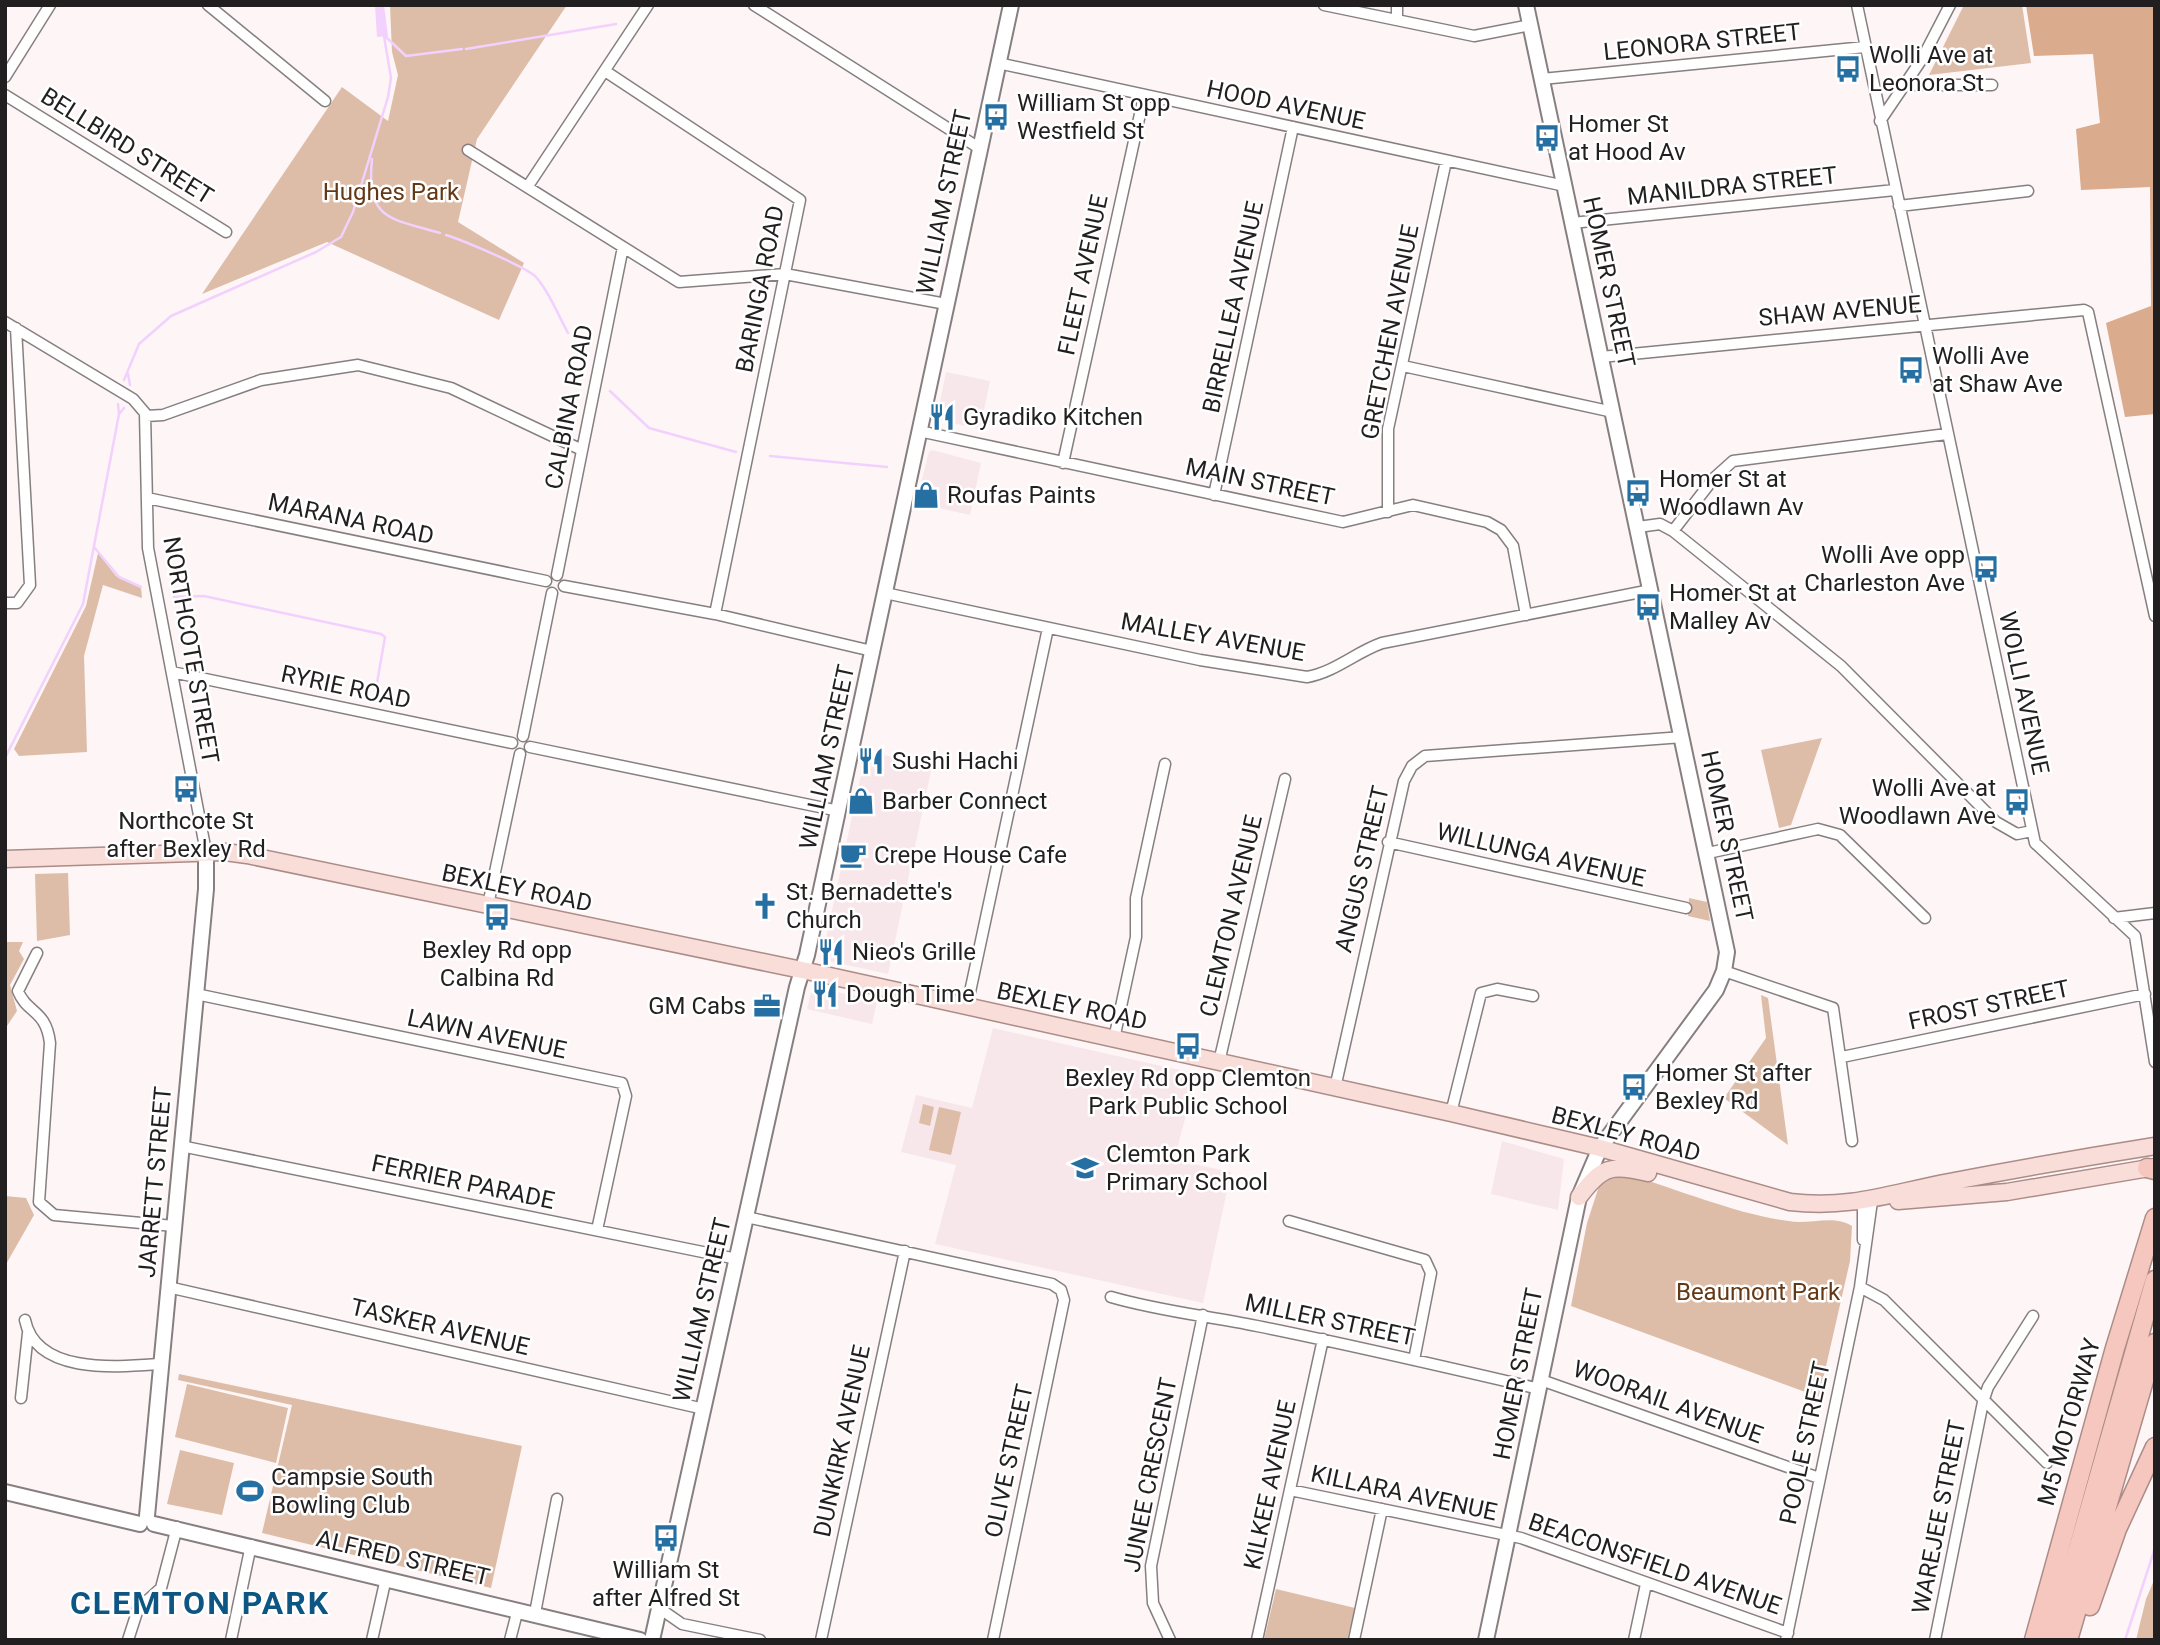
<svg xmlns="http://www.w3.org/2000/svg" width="2160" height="1645" font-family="Roboto,sans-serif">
<rect width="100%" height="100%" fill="#fdf5f6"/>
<path fill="#f8e7ea" d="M946 372 990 381 980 429 939 420 937 417Z
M932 450 981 463 970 515 916 503 929 452Z
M866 751 932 766 888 974 824 960 822 957Z
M819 988 877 1001 872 1024 807 1009 811 993Z
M993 1028 1197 1074 1174 1160 1231 1172 1203 1303 935 1244 956 1165 901 1152 916 1095 972 1108Z
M1502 1141 1564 1159 1558 1210 1491 1194Z"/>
<path fill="#debda8" d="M390 5H567L477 139 458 222 524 263 499 320 327 242 202 294 342 87 388 121 398 75 392 52Z
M1964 5H2022L2031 63 1929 75Z
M98 553 116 576 141 588 142 598 103 585 84 656 87 752 19 756 14 749 86 606Z
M1822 738 1791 825 1779 828 1761 750Z
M68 873 70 935 37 941 35 874Z
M1689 898 1707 902 1710 921 1688 916Z
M5 942H23L19 951 24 959 10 985 17 1011 5 1029Z
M1761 995 1768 998 1788 1145 1724 1098 1766 1038Z
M923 1104 934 1107 930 1126 919 1123Z
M939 1107 961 1112 951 1155 929 1150Z
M1633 1176C1682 1191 1750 1219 1799 1222 1817 1222 1837 1216 1852 1226L1850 1261 1819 1397 1571 1306 1587 1223 1601 1180Z
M5 1196 26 1198 34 1215 5 1266Z
M179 1374 522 1446 491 1588 262 1533 292 1405 178 1380Z
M187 1384 288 1408 276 1463 175 1437Z
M180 1450 234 1463 222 1515 167 1504Z
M2155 1578V1640H2136L2146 1599Z
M1276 1589 1355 1608 1347 1640H1264Z"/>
<path fill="#daab8c" d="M2026 5H2155V414L2125 417 2106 323 2151 306 2150 187 2081 190 2076 129 2100 123 2093 54 2034 56Z"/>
<path fill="#f2d1fe" d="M375 5H384L388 36 377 37Z"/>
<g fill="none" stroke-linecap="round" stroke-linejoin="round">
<path stroke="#f2d1fe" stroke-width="2.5" d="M386 37 406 56 462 49
M466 49 616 24
M372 159C366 220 389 218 440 233
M446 235C462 240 524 266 535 276 549 291 558 315 568 333
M128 374 130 385
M124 380 139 344 171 316 316 252 341 237 353 212 388 97 391 78 384 36
M610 391 649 428 736 452
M119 414 124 408
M770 456 887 467
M94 547 119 577 141 587
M174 597 204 596 381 634 385 637 374 700
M5 758 83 604 119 414 118 404
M5 1634 7 1640
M2125 1640 2155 1548"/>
<defs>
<path id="street" d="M208 5 325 101
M754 5 979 148
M1324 5 1474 36 1531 25
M1397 5V20
M1857 5 2035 843 2135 936 2155 1062
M998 63 1565 186
M605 71 800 200 715 614
M5 77 50 5
M1542 79 1865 47
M1905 85H1992
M5 95 226 232
M1880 121 1922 59 1950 5
M468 150 679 282 785 274 946 304
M528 186 648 5
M1899 206 2028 191
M1572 223 1895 190
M5 322 133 399 145 413 148 548 206 852
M1601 357 2084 310 2088 312 2155 616
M1403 366 1613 412
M146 416 163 415 261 380 358 365 451 388 582 450
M919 431 1343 522 1413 505 1487 522 1501 530 1513 546 1526 615
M1063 463 1144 96
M1214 495 1293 127
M147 498 546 581
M1388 512V429L1446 161
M1638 527 1660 524 1673 531 1841 666 1996 822 2017 834 2032 831
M1673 531 1714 478 1733 461 1947 434
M557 575 623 247
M564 586 715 614 872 651
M885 593 1200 660 1307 677C1335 672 1356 652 1382 643L1651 590
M5 603H17L30 585 16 328
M172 672 512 743
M523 736 552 593
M530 747 839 811
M1388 842 1686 908
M1708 853 1818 829 1840 835 1925 918
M488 905 520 754
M2114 918 2155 913
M37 953 18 991C27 1014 46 1009 50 1043L39 1202 54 1215 174 1226
M1724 971 1833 1008 1852 1141
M196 994 622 1083 626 1096 597 1230
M967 1006 1048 628
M1114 1039 1136 937V898L1165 764
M1842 1057 2145 994
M1219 1062 1285 779
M1335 1088 1404 781 1412 766 1425 756 1683 737
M1451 1113 1481 993 1497 989 1533 996
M181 1146 737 1259
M1863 1202V1240
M746 1217 1052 1284 1061 1290 1064 1300 993 1640
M1289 1221 1425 1260 1431 1273 1414 1360
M168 1287 704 1409
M1860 1287 1884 1300 2047 1463
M1111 1297C1159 1311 1208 1316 1257 1326 1352 1345 1446 1367 1540 1389
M25 1320C36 1375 118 1367 160 1364
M1541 1380 1819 1478
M21 1398 28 1333
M1290 1490 1521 1538 1788 1633
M659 1608 682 1624 760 1640
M535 1613 557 1499
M128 1640 138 1609 161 1588 177 1527
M231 1640 251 1545
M372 1640 386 1578
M510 1640 518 1609
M821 1640 905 1251
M1170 1640 1153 1603 1151 1566 1203 1315
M1257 1640 1323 1339
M1354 1640 1382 1509
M1634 1640 1646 1584
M1786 1640 1860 1287 1872 1201
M1935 1640 1983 1402 1988 1387 2033 1316"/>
<path id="secondary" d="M5 1492 140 1524
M147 1516 206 889V852
M154 1524 640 1640
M652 1640 797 987 807 955 1011 5
M1486 1640 1579 1197 1600 1148 1716 990 1724 971 1727 952 1526 5"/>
<path id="primary" d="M5 859 225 852 247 855 821 974 1451 1113 1600 1148 1790 1202C1851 1209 1891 1193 1949 1182 2017 1169 2086 1157 2155 1146
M1579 1197C1603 1165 1611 1165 1648 1173
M1898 1201 2007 1192 2155 1167"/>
<path id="highway" d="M2147 1168 2155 1170
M2090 1606 2117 1529 2155 1447
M2034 1640 2115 1348 2155 1218
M2052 1640 2155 1280
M2068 1640 2155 1343"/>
</defs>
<use href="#street" stroke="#867f80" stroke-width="13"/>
<use href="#secondary" stroke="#867f80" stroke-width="18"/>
<use href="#primary" stroke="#ab8c87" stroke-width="19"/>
<use href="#highway" stroke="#ab8c87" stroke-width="21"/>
<use href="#street" stroke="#fff" stroke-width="10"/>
<use href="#secondary" stroke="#fff" stroke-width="14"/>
<use href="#primary" stroke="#f9ddd8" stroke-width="16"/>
<use href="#highway" stroke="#f5c7be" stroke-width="18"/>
</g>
<defs>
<symbol id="bus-bare" viewBox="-9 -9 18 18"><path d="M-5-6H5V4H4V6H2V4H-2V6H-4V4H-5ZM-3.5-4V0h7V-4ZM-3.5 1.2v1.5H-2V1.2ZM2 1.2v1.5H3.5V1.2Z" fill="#266fa2" stroke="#fff" stroke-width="2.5" paint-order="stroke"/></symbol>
<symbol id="restaurant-bare" viewBox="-9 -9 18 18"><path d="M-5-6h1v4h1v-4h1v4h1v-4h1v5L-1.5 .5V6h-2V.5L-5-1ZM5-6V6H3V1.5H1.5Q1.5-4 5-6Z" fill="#266fa2" stroke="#fff" stroke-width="2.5" paint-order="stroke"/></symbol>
<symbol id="shop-bare" viewBox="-9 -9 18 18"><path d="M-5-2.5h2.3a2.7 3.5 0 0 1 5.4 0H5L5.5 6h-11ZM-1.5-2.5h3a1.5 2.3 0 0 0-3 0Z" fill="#266fa2" stroke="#fff" stroke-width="2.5" paint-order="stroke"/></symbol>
<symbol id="cafe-bare" viewBox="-9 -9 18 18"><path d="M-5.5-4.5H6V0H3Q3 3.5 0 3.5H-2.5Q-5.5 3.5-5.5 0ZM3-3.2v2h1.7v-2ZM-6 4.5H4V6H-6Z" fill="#266fa2" stroke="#fff" stroke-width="2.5" paint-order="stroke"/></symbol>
<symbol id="church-bare" viewBox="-9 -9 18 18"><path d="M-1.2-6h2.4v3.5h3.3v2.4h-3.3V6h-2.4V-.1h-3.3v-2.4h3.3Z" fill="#266fa2" stroke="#fff" stroke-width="2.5" paint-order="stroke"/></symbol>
<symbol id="office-bare" viewBox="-9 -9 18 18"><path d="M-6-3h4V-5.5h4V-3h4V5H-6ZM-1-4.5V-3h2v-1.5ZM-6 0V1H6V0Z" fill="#266fa2" stroke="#fff" stroke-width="2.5" paint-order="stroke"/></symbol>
<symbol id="school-bare" viewBox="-9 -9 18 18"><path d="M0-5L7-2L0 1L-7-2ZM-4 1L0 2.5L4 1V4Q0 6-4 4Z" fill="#266fa2" stroke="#fff" stroke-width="2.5" paint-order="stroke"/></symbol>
<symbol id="stadium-bare" viewBox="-9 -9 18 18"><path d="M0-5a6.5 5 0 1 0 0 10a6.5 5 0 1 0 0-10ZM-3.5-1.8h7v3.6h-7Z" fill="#266fa2" stroke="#fff" stroke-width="2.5" paint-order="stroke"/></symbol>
</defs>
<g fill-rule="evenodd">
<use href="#bus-bare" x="1829" y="50" width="38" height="38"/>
<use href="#bus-bare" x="977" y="98" width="38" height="38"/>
<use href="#bus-bare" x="1528" y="119" width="38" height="38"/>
<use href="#bus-bare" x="1892" y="351" width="38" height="38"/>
<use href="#restaurant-bare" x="923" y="398" width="38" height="38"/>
<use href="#bus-bare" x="1619" y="474" width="38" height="38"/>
<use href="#shop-bare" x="907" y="476" width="38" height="38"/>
<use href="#bus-bare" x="1967" y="550" width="38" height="38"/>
<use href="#bus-bare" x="1629" y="588" width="38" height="38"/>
<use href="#restaurant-bare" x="852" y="742" width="38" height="38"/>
<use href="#bus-bare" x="167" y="770" width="38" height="38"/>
<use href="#shop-bare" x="842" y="782" width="38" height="38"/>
<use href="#bus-bare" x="1998" y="783" width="38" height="38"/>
<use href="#cafe-bare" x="834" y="836" width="38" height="38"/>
<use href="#church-bare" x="746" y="887" width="38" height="38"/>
<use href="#bus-bare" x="478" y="898" width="38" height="38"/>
<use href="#restaurant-bare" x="812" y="933" width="38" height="38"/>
<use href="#restaurant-bare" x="806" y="975" width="38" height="38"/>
<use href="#office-bare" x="748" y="987" width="38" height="38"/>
<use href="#bus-bare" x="1169" y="1027" width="38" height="38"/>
<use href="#bus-bare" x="1615" y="1068" width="38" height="38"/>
<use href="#school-bare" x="1066" y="1149" width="38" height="38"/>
<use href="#stadium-bare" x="231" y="1472" width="38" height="38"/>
<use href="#bus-bare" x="647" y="1519" width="38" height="38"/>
</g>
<g text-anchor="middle" stroke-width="5" stroke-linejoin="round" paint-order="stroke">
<g font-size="24" fill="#221f20" stroke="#fff">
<text transform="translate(1702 42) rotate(-6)" y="8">LEONORA STREET</text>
<text transform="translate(1286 105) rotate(12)" y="8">HOOD AVENUE</text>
<text transform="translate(127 146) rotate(32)" y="8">BELLBIRD STREET</text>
<text transform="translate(1732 186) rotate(-6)" y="8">MANILDRA STREET</text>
<text transform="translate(944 202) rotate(-78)" y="8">WILLIAM STREET</text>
<text transform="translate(1083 275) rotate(-78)" y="8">FLEET AVENUE</text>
<text transform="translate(1609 282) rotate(78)" y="8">HOMER STREET</text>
<text transform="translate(760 289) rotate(-79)" y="8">BARINGA ROAD</text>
<text transform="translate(1233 307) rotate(-78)" y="8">BIRRELLEA AVENUE</text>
<text transform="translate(1840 311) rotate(-5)" y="8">SHAW AVENUE</text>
<text transform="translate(1390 332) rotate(-79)" y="8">GRETCHEN AVENUE</text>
<text transform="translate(569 407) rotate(-79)" y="8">CALBINA ROAD</text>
<text transform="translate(1260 482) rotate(12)" y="8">MAIN STREET</text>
<text transform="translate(351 519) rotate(12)" y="8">MARANA ROAD</text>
<text transform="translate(1213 637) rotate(10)" y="8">MALLEY AVENUE</text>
<text transform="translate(191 650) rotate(80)" y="8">NORTHCOTE STREET</text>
<text transform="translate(346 687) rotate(12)" y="8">RYRIE ROAD</text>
<text transform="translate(2024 693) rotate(78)" y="8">WOLLI AVENUE</text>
<text transform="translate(827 757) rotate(-78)" y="8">WILLIAM STREET</text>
<text transform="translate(1727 836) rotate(78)" y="8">HOMER STREET</text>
<text transform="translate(1541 855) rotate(13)" y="8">WILLUNGA AVENUE</text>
<text transform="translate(1362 869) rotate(-77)" y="8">ANGUS STREET</text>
<text transform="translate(517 888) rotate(12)" y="8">BEXLEY ROAD</text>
<text transform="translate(1231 916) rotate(-77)" y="8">CLEMTON AVENUE</text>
<text transform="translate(1989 1005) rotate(-12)" y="8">FROST STREET</text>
<text transform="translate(1072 1006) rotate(12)" y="8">BEXLEY ROAD</text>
<text transform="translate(487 1034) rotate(12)" y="8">LAWN AVENUE</text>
<text transform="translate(1626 1134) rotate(15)" y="8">BEXLEY ROAD</text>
<text transform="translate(155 1182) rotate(-85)" y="8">JARRETT STREET</text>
<text transform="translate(463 1182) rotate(12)" y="8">FERRIER PARADE</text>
<text transform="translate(702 1310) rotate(-77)" y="8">WILLIAM STREET</text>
<text transform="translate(1330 1320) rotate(12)" y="8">MILLER STREET</text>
<text transform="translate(440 1327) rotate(13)" y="8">TASKER AVENUE</text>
<text transform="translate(1518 1374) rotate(-79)" y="8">HOMER STREET</text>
<text transform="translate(1668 1402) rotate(20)" y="8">WOORAIL AVENUE</text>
<text transform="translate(2069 1422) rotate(-74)" y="8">M5 MOTORWAY</text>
<text transform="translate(842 1441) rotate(-78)" y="8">DUNKIRK AVENUE</text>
<text transform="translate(1805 1443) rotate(-78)" y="8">POOLE STREET</text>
<text transform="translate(1009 1461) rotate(-78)" y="8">OLIVE STREET</text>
<text transform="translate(1150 1475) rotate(-79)" y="8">JUNEE CRESCENT</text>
<text transform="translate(1270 1485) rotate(-78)" y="8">KILKEE AVENUE</text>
<text transform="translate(1404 1493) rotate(12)" y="8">KILLARA AVENUE</text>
<text transform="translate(1939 1517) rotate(-79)" y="8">WAREJEE STREET</text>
<text transform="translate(403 1558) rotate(13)" y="8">ALFRED STREET</text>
<text transform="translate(1655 1564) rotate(19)" y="8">BEACONSFIELD AVENUE</text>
</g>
<g font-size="24" fill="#221f20" stroke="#fff" text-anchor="start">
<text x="1869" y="63">Wolli Ave at<tspan x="1869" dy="28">Leonora St</tspan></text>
<text x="1017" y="111">William St opp<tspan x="1017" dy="28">Westfield St</tspan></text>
<text x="1568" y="132">Homer St<tspan x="1568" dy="28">at Hood Av</tspan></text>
<text x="1932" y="364">Wolli Ave<tspan x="1932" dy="28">at Shaw Ave</tspan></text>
<text x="963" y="425">Gyradiko Kitchen</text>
<text x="1659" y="487">Homer St at<tspan x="1659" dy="28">Woodlawn Av</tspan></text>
<text x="947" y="503">Roufas Paints</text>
<text x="1965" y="563" text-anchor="end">Wolli Ave opp<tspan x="1965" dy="28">Charleston Ave</tspan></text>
<text x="1669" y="601">Homer St at<tspan x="1669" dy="28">Malley Av</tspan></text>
<text x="892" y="769">Sushi Hachi</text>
<text x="1996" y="796" text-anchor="end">Wolli Ave at<tspan x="1996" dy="28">Woodlawn Ave</tspan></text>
<text x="882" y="809">Barber Connect</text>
<text x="186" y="829" text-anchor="middle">Northcote St<tspan x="186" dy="28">after Bexley Rd</tspan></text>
<text x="874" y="863">Crepe House Cafe</text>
<text x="786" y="900">St. Bernadette's<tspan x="786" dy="28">Church</tspan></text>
<text x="497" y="958" text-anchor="middle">Bexley Rd opp<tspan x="497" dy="28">Calbina Rd</tspan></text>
<text x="852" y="960">Nieo's Grille</text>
<text x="846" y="1002">Dough Time</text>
<text x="746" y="1014" text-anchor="end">GM Cabs</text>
<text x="1655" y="1081">Homer St after<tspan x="1655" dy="28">Bexley Rd</tspan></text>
<text x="1188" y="1086" text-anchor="middle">Bexley Rd opp Clemton<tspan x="1188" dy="28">Park Public School</tspan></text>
<text x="1106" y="1162">Clemton Park<tspan x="1106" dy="28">Primary School</tspan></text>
<text x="271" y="1485">Campsie South<tspan x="271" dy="28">Bowling Club</tspan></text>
<text x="666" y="1578" text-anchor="middle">William St<tspan x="666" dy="28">after Alfred St</tspan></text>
</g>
<g font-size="24" fill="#653815" stroke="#fff">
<text x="391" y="200">Hughes Park</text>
<text x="1758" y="1300">Beaumont Park</text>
</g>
<g font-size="32" font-weight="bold" letter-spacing="2" fill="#0d5583" stroke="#fff">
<text x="200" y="1614">CLEMTON PARK</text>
</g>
</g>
<rect width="2160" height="1645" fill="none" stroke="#221f20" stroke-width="14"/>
</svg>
